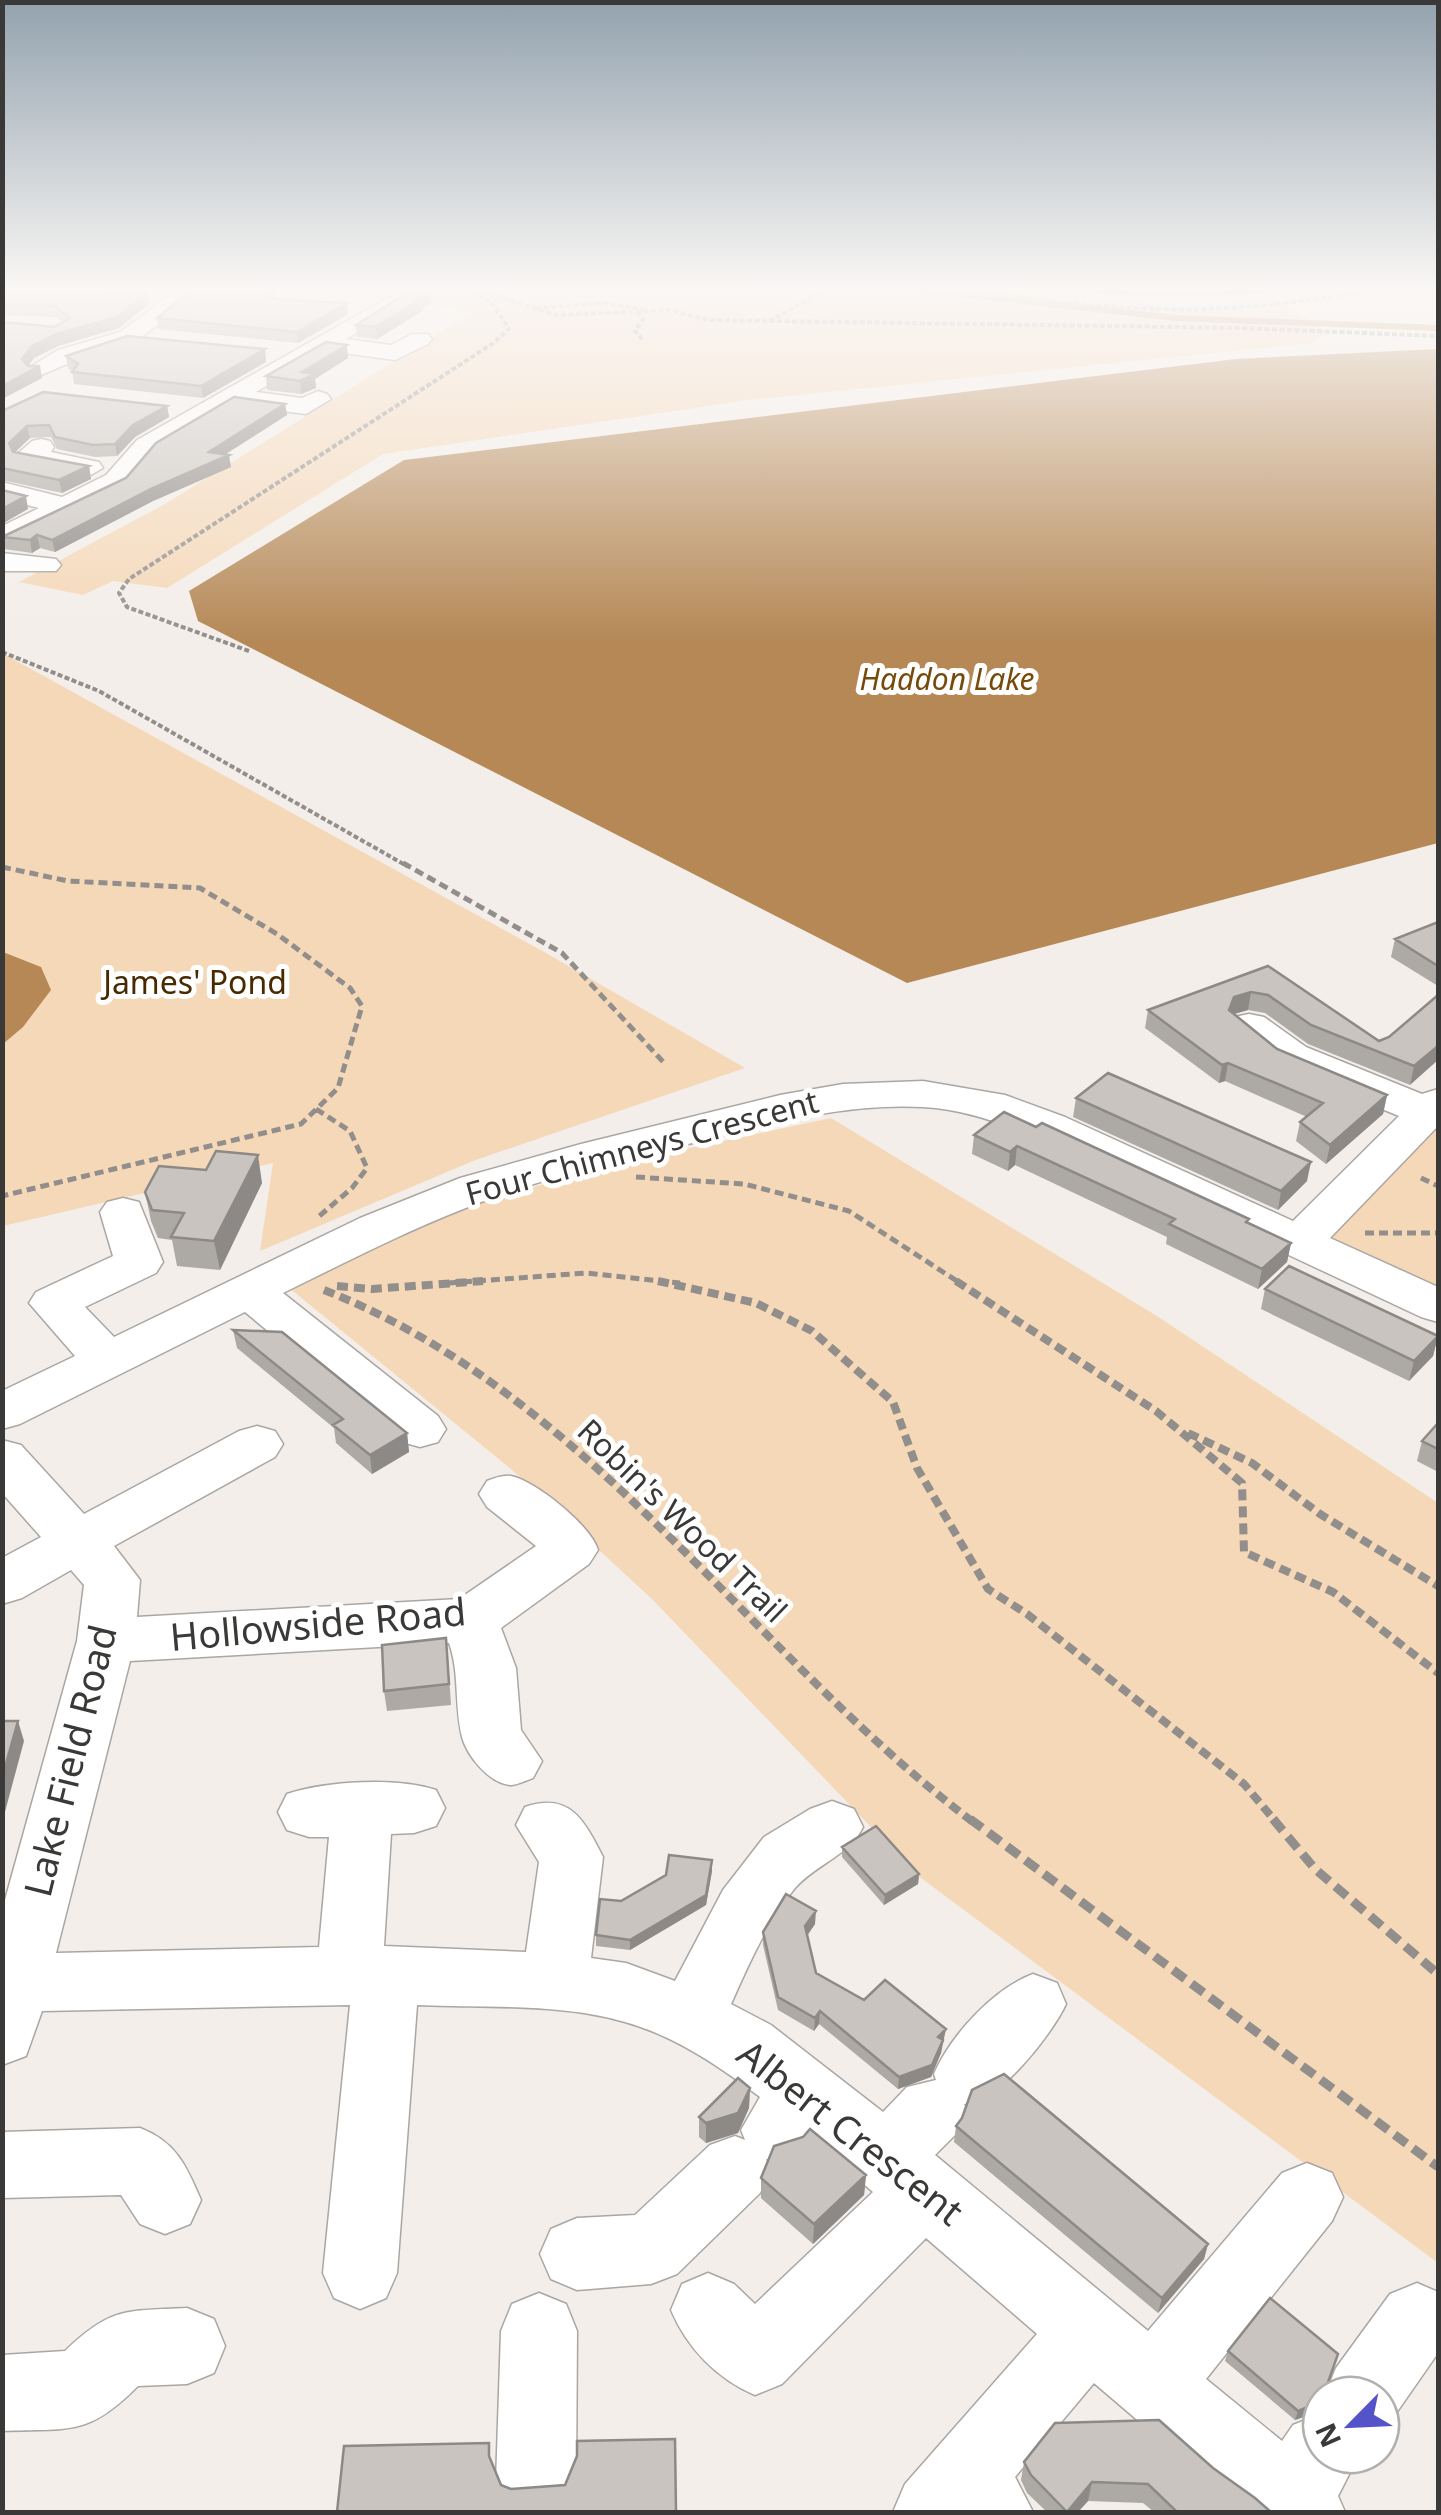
<svg xmlns="http://www.w3.org/2000/svg" width="1441" height="2515" font-family="'Noto Sans',sans-serif">
<rect width="100%" height="100%" fill="#f3eee9"/>
<path fill="#f5d8b8" d="M378 289H1034L1181 307 1277 298 1326 332 1312 343 749 400 383 454 167 588 113 581 83 595 19 582 165 504 470 314Z
M2 653 546 953 745 1068 473 1161 260 1251 273 1163 3 1226Z
M831 1118 1157 1316 1438 1503V2263L917 1875 652 1599 511 1469 288 1287 458 1209 610 1165Z
M1438 1128V1289L1319 1235Z"/>
<path fill="#b58856" d="M1057 289H1320C1228 296 1148 301 1057 289Z
M1438 349V843L907 983 198 621 189 591 404 460 1236 359Z
M3 952 41 967 51 990 23 1027 3 1044Z"/>
<g fill="none" stroke-linecap="round" stroke-linejoin="round">
<path stroke="#b58856" stroke-width="6" d="M915 289 1176 318 1438 328"/>
<defs>
<path id="minor" d="M178 289H213L187 301 136 342 76 360 39 376 27 369 58 350 120 332Z
M400 291 411 298 408 303 346 339 391 345 412 334H428L432 339 428 344 395 360 327 351 256 392 302 398 318 391 327 394 331 399 306 414 235 405 155 452 126 487 78 513 2 546V526L39 508 2 499V482L62 497 106 475 137 440Z
M41 439 50 441 54 447 51 452 99 462 103 468 89 476 19 462 15 456 32 441Z
M2 553 56 559 61 565 56 571H2Z
M1249 1014 1264 1017 1306 1047 1422 1094 1438 1089V1126L1330 1238 1438 1287V1322L1421 1317 1033 1135C997 1122 962 1109 923 1107 849 1103 776 1122 705 1140 634 1157 561 1173 492 1198 420 1224 352 1259 283 1293L438 1416 446 1429 438 1442 420 1447 402 1442 245 1312 20 1424 2 1429V1391L75 1356 29 1303 36 1292 113 1256 100 1212 107 1202 123 1198 139 1202 163 1262 156 1273 85 1307 114 1337 360 1218 460 1178 581 1144 780 1095 843 1084 923 1081 1005 1095 1065 1117 1293 1221 1399 1116 1276 1065 1228 1026 1234 1017Z
M257 1426 275 1431 283 1444 275 1457 114 1546 140 1580 137 1617 459 1599 536 1546 487 1507 479 1494 487 1481C495 1478 503 1475 511 1476 536 1481 591 1526 598 1550L589 1564 501 1628 516 1668 521 1730 542 1761 533 1778C527 1780 517 1785 511 1785 490 1784 467 1756 462 1737 454 1705 460 1674 449 1643L130 1661 56 1953 319 1947 329 1837H309L287 1830 278 1812 287 1794C326 1781 397 1777 436 1790L445 1808 436 1826 414 1833 391 1834 384 1946 526 1952 539 1862 516 1825 525 1807C570 1792 584 1820 603 1857L591 1958 626 1963 675 1981 723 1890 764 1837 810 1809 832 1801 854 1809 863 1827C849 1856 816 1864 795 1888 767 1922 749 1964 731 2004L771 2025 883 2112 907 2087 936 2080 934 2074C951 2035 993 1989 1033 1974L1057 1983 1066 2004C1052 2034 998 2104 964 2104L967 2110 957 2133 935 2155 1148 2331 1282 2173 1307 2163 1332 2173 1343 2197 1332 2221 1206 2379 1282 2441 1293 2425 1321 2414V2455H1359L1338 2496 1345 2512H1245L1094 2383 1015 2477 1033 2512H893L905 2484 1037 2334 926 2238 782 2384 755 2395C717 2379 687 2348 671 2310L682 2284 708 2273 734 2284 755 2304 873 2192 812 2139 801 2153 776 2163 766 2159 771 2169 760 2193 677 2274 651 2284 577 2290 551 2279 540 2254 551 2229 577 2218 635 2215 710 2145 735 2136 745 2140 741 2130 760 2097C719 2066 675 2036 625 2022 560 2003 484 2008 417 2005L397 2273 386 2298 360 2309 334 2298 323 2273 350 2005 42 2011 26 2056 2 2065V1911L77 1641 84 1585 71 1570 22 1598 2 1604V1558L41 1537 2 1493V1440L21 1445 84 1514 239 1431Z
M140 2128C176 2142 186 2165 201 2200L190 2224 165 2234 140 2224 121 2195 2 2198V2132Z
M1417 2283 1438 2292V2353L1390 2422 1381 2426V2395H1325L1336 2368 1390 2294Z
M539 2293 566 2304 577 2331 576 2482 564 2510 514 2512 508 2510 496 2482 501 2331 512 2304Z
M187 2308 214 2319 225 2346 214 2373 187 2384 138 2386C87 2437 71 2428 2 2431V2355L65 2351C111 2307 125 2311 187 2308Z"/>
</defs>
<use href="#minor" stroke="#aba6a2" stroke-width="3"/>
<path stroke="#918e8b" stroke-width="4" stroke-dasharray="5 2.5" stroke-linecap="butt" d="M475 289 556 315 668 310 710 320 1241 328 1438 336
M955 289C1038 300 1124 312 1209 309 1270 307 1332 296 1393 289
M536 308 602 303 643 309
M637 312 643 319 635 331 642 339
M769 321 828 289
M249 651 127 607 119 593 129 579 492 344 509 329 493 304 468 289
M2 652 99 691 407 866"/>
<path stroke="#918e8b" stroke-width="5" stroke-dasharray="9 5" stroke-linecap="butt" d="M403 863 562 953 666 1065
M2 867 68 881 200 888 277 934 350 988 362 1006 338 1088 301 1124 2 1196
M316 1109 350 1131 367 1168 352 1188 317 1218
M636 1177 744 1184 849 1211 960 1283
M1421 1178 1438 1186
M1365 1233H1438
M449 1283 586 1273 680 1283"/>
<path stroke="#918e8b" stroke-width="8" stroke-dasharray="11 6" stroke-linecap="butt" d="M658 1281 756 1303 812 1331 893 1402 917 1468 988 1589 1027 1614 1244 1784 1276 1822
M956 1281 1156 1411 1242 1483 1244 1552 1333 1592 1438 1673
M337 1286 372 1289 483 1281
M324 1290C591 1395 750 1654 973 1822
M1188 1433 1252 1463 1320 1514 1438 1586"/>
<path stroke="#918e8b" stroke-width="9" stroke-dasharray="15 8" stroke-linecap="butt" d="M970 1819 1438 2167
M1273 1819 1315 1869 1438 1974"/>
<use href="#minor" fill="#fff" fill-rule="evenodd"/>
</g>
<path fill="#ada9a4" d="M2 289 147 293 149 304 119 328 58 346 34 358 28 366 42 378 2 399V322L54 327 63 322 56 317 2 315Z
M196 289H380L381 295 325 289 276 292 273 296 274 299 348 314 298 343 158 329 157 318Z
M431 303 422 309V311L377 339 357 337 356 325Z
M265 349 266 362 203 398 74 384 72 371 68 368 66 356Z
M348 358 315 379 316 388 301 394 267 390 266 376Z
M285 404 287 415 226 454 231 467 153 501 55 552 40 548 32 553 4 549 2 536Z
M167 406 169 417 135 437 117 456 95 457 57 449 51 437 30 438 15 452 89 466 91 479 62 493 2 480V411Z
M1438 922V986L1391 957 1395 939Z
M1268 966 1379 1041 1389 1037 1438 995 1410 1085 1308 1044 1265 1013 1248 1010 1233 1014 1277 1049 1387 1095 1383 1114 1326 1164 1296 1141 1300 1122 1307 1117 1225 1081 1219 1083 1145 1028 1148 1010Z
M1076 1098 1307 1181 1278 1210 1073 1117Z
M1036 1127 1249 1219 1248 1223 1291 1243 1287 1262 1258 1289 1166 1244 1167 1237 1015 1165 1008 1171 972 1154 974 1135Z
M206 1170 262 1183 220 1270 177 1266 172 1240 158 1238 151 1221 145 1192Z
M1265 1289 1438 1336 1433 1356 1409 1381 1261 1309Z
M233 1330 407 1433 409 1452 372 1474 336 1443 334 1428 237 1348Z
M1438 1423V1472L1417 1461 1422 1441Z
M448 1659 451 1705 387 1711 384 1691Z
M842 1847 919 1874 918 1884 884 1905 842 1857Z
M712 1860V1871L706 1905 630 1950 596 1946V1935Z
M815 1924 807 1935 816 1973 864 2000 944 2041 942 2044 941 2053 931 2077 898 2089 819 2024 814 2031 778 2010 763 1945V1932Z
M750 2088 749 2108 738 2133 706 2143 699 2137V2117Z
M956 2126 1208 2244 1204 2259 1158 2313 954 2142Z
M866 2175 864 2195 813 2244 761 2198V2178Z
M1228 2351 1338 2354 1323 2395H1321V2399L1309 2415 1295 2420 1225 2361Z
M1024 2462 1213 2468 1271 2512H1154L1143 2503 1088 2501 1078 2512H1047L1027 2493 1021 2480Z"/>
<path fill="#8d8986" d="M269 289H325L276 292 270 299Z
M430 291 431 303 422 309V311L377 339 376 327Z
M147 293 149 304 119 328 58 346 34 358 24 371 22 359 32 346Z
M347 303 348 314 298 343 297 332Z
M347 345 348 358 315 379 316 388 301 394 300 381 302 372Z
M265 349 266 362 203 398 201 386Z
M40 366 42 378 2 399V386Z
M285 404 287 415 216 460 229 455 231 467 153 501 55 552 52 540 209 452Z
M167 406 169 417 135 437 117 456 115 444 133 425Z
M27 426 30 438 11 456 9 443Z
M89 466 91 479 62 493 59 480Z
M26 496 28 509 2 524V509Z
M37 535 40 548 32 553 30 540Z
M1251 992 1248 1010 1231 1015 1229 1010 1234 997Z
M1438 1046V1060L1410 1085 1414 1066Z
M1228 1063 1225 1081 1219 1083 1222 1065Z
M1387 1095 1383 1114 1326 1164 1330 1145Z
M1017 1146 1015 1165 1008 1171 1010 1152Z
M258 1155 262 1183 220 1270 214 1241Z
M1311 1162 1307 1181 1278 1210 1281 1191Z
M1291 1243 1287 1262 1258 1289 1262 1269Z
M1438 1336 1433 1356 1409 1381 1414 1361Z
M407 1433 409 1452 372 1474 370 1455Z
M18 1721 24 1741 2 1823V1778Z
M712 1860V1871L706 1905 630 1950V1940Z
M919 1874 918 1884 884 1905 885 1895Z
M816 1911 815 1924 805 1939V1926Z
M820 2011 819 2024 814 2031 815 2018Z
M946 2029 941 2053 931 2077 898 2089 899 2077Z
M750 2088 749 2108 738 2133 706 2143V2123Z
M866 2175 864 2195 813 2244 814 2224Z
M1208 2244 1204 2259 1158 2313 1162 2298Z
M1326 2388 1323 2395H1321V2399L1309 2415 1295 2420 1298 2411Z
M1092 2482 1088 2501 1078 2512H1067Z"/>
<path fill="#c9c4bf" stroke="#8d8986" stroke-width="2.5" d="M2 289H88L147 293 117 317 56 334 32 346 22 359 28 366H40L2 386V322L54 327 70 318 54 306 2 304Z
M196 289H269L274 299 347 303 297 332 157 318 187 293Z
M413 289 430 291 418 299H421L376 327 356 325Z
M127 336 265 349 201 386 72 372 78 364 66 356Z
M326 342 347 345 302 372 315 374 300 381 266 376Z
M43 392 167 406 133 425 115 444 93 445 55 437 49 425 27 426 9 443 13 452 89 466 59 480 2 468V411Z
M234 397 285 404 209 452 229 455 151 489 52 540 37 535 30 540 2 537 126 478 156 443Z
M2 490 26 496 2 509Z
M1438 922V966L1395 939Z
M1268 966 1379 1041 1389 1037 1438 995V1046L1414 1066 1311 1025 1268 995 1251 992 1234 997 1229 1010 1277 1049 1387 1095 1330 1145 1300 1122 1323 1103 1228 1063 1222 1065 1148 1010Z
M1108 1073 1311 1162 1281 1191 1076 1098Z
M1004 1112 1036 1127 1042 1123 1249 1219 1246 1222 1291 1243 1262 1269 1169 1224 1175 1219 1017 1146 1010 1152 974 1135Z
M216 1151 258 1155 214 1241 171 1237 184 1213 152 1210 145 1192 159 1166 206 1170Z
M1289 1266 1438 1336 1414 1361 1265 1289Z
M233 1330 282 1332 407 1433 370 1455 333 1425 343 1419Z
M1438 1423V1449L1422 1441Z
M446 1638 449 1684 384 1691 382 1645Z
M2 1721H18L2 1778Z
M876 1826 919 1874 885 1895 842 1847Z
M669 1855 712 1860 706 1895 630 1940 596 1935 600 1899 621 1901 666 1875Z
M786 1894 816 1911 805 1926 816 1973 864 2000 885 1980 946 2029 938 2037 943 2040 932 2065 899 2077 820 2011 815 2018 778 1997 763 1932Z
M1004 2074 1208 2244 1162 2298 956 2126 962 2118 972 2090Z
M738 2078 750 2088 738 2113 706 2123 699 2117Z
M810 2129 866 2175 814 2224 761 2178 774 2146 803 2137Z
M1270 2298 1338 2354 1326 2388 1313 2405 1298 2411 1228 2351Z
M1159 2420 1213 2468 1255 2498 1271 2512H1177L1148 2484 1092 2482 1067 2512 1031 2475 1024 2462 1055 2423Z
M675 2439 676 2512H337L344 2446 489 2443V2456L501 2485 511 2489 565 2485 577 2456V2441Z"/>
<linearGradient id="sky" x2="0" y2="1"><stop stop-color="#93a2ae"/><stop offset="0.45" stop-color="#faf7f5"/><stop offset="1" stop-color="#faf7f5" stop-opacity="0"/></linearGradient>
<rect width="1441" height="641" fill="url(#sky)"/>
<g text-anchor="middle" stroke-width="10" stroke-linejoin="round" paint-order="stroke">
<g font-size="30" font-style="italic" fill="#764a0a" stroke="#fff">
<text x="947" y="690">Haddon Lake</text>
</g>
<g font-size="32" fill="#482900" stroke="#fff">
<text x="195" y="994">James' Pond</text>
</g>
<g font-size="32" fill="#3a3937" stroke="#fff">
<text transform="translate(642 1148) rotate(-15)" y="11">Four Chimneys Crescent</text>
<text transform="translate(682 1521) rotate(44)" y="11">Robin's Wood Trail</text>
</g>
<g font-size="38" fill="#3a3937" stroke="#fff">
<text transform="translate(318 1625) rotate(-5)" y="13">Hollowside Road</text>
<text transform="translate(71 1761) rotate(-76)" y="13">Lake Field Road</text>
<text transform="translate(850 2133) rotate(38)" y="13">Albert Crescent</text>
</g>
</g>
<rect width="1441" height="2515" fill="none" stroke="#3a3937" stroke-width="10"/>
<g transform="translate(1351 2425) rotate(246)"><circle r="48" fill="#ffffff" stroke="#b0b0af" stroke-width="2.5"/>
<path d="M0-8L18 38L0 25L-18 38Z" fill="#5453ca"/>
<text y="-15" font-size="28" font-weight="bold" text-anchor="middle" fill="#3a3937">N</text>
</g>
</svg>
